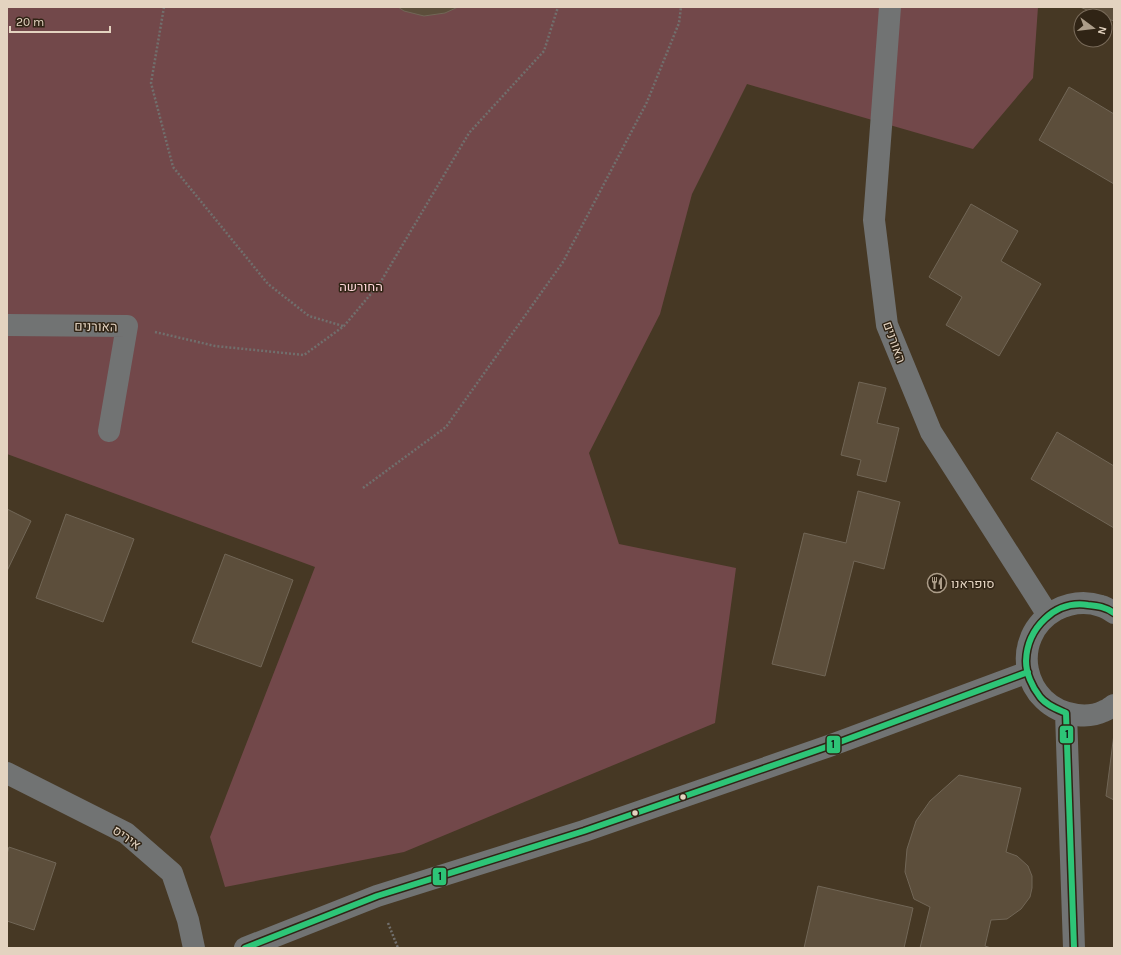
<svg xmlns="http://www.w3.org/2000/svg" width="1121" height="955" font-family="Karla,Heebo,sans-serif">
<rect width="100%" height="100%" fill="#463824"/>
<path fill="#72484a" d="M7 7H1038L1033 78 973 149 747 84 692 194 660 314 589 453 619 544 736 568 715 723 404 852 225 887 210 837 315 567 7 454Z"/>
<path fill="#5c4e3b" stroke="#716656" d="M398 7H458L445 13 424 16 404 11Z
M1080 7H1114V21L1105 18V16H1101Z
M1069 87 1114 114V184L1039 140Z
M971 204 1018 231 1001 261 1041 284 999 356 946 325 962 297 929 277Z
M859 382 886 388 877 423 899 428 886 482 857 475 861 460 841 455Z
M1057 432 1114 466V528L1031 479Z
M858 491 900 502 884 569 854 561 825 676 772 664 804 533 846 543Z
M7 509 31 521 7 571Z
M66 514 134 539 103 622 36 598Z
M225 554 293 580 261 667 192 642Z
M1114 734V800L1106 796Z
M959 775 1021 788 1006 852 1017 856 1028 866 1032 876V888L1030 897 1021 909 1007 919 991 920 985 946 991 948H920L930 907 914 899 905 872 907 849 916 821 930 801Z
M9 847 56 863 34 930 7 921V854Z
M818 886 913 908 904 948H804Z"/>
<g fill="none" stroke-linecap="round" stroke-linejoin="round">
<path stroke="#716f6d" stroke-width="2.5" stroke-dasharray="2 2" stroke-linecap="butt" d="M164 7 151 83 173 167 268 284 309 316 343 326
M155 332 215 346 304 355 344 326 380 283 469 133 544 51 558 7
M363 488 446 427 563 262 647 102 679 23 681 7
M388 923 398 948"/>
<path stroke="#717373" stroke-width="22" d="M890 7 874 220 887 325 931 432 1048 615
M7 325 127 326 109 431
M1114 613C1110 610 1105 607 1101 606 1086 601 1070 603 1056 610 1008 637 1022 708 1077 715 1085 716 1096 715 1104 711 1107 710 1111 707 1114 705
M1066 713 1074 948
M7 773 126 833 172 873 188 920 194 948
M245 948 377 896 584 831 829 746 1028 672"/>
<defs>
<path id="bus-1" d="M245 948 377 896 584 831 829 746 1028 672
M1074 948 1066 713C1057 709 1046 705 1040 697 1032 687 1026 673 1026 661 1027 628 1055 600 1088 605 1098 606 1106 607 1114 613"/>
</defs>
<use href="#bus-1" stroke="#302415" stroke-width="9"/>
<use href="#bus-1" stroke="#2dc577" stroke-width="6"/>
</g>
<defs>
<symbol id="restaurant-ring" viewBox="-11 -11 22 22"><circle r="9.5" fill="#302415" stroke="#ac9d89" stroke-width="1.5"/><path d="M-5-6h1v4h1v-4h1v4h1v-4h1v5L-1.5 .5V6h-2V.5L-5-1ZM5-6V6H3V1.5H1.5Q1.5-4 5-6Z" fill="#ac9d89"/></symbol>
</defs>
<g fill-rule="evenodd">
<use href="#restaurant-ring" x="926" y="572" width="22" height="22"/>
</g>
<g fill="#e3d3c0" stroke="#302415" stroke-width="1.5">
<circle cx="683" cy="797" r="3.5"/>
<circle cx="635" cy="813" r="3.5"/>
</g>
<g text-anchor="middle" stroke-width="3" stroke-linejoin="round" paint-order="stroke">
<g font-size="13" fill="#fed6d9" stroke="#302415">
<text x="361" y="291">החורשה</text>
</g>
<g font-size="13" fill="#e3d3c0" stroke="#302415">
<text transform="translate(96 326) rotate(1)" y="5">האורנים</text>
<text transform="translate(895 342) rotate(70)" y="5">האורנים</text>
<text transform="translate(127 837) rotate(35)" y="5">איריס</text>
</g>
<g font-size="13" fill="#e3d3c0" stroke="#302415" text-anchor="start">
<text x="951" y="588">סופראנו</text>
</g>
</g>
<g stroke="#302415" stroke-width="1.5">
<rect x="1059" y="725" width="15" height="19" rx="4" fill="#2dc577"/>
<rect x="826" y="735" width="15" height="19" rx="4" fill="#2dc577"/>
<rect x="432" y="867" width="15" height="19" rx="4" fill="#2dc577"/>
</g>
<g font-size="11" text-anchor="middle" font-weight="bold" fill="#111">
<text x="1067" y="738">1</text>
<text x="833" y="748">1</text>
<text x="440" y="880">1</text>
</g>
<rect width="1121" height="955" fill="none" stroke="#e3d3c0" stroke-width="16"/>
<g transform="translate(1093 28) rotate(105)"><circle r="19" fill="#302415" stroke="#786a59"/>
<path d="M0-3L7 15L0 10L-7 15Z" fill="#ac9d89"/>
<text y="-6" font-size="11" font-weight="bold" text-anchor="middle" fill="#e3d3c0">N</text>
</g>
<path d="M10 26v6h100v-6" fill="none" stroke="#e3d3c0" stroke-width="2"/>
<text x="16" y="26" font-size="12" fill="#e3d3c0" stroke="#302415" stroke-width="3" paint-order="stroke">20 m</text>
</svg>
